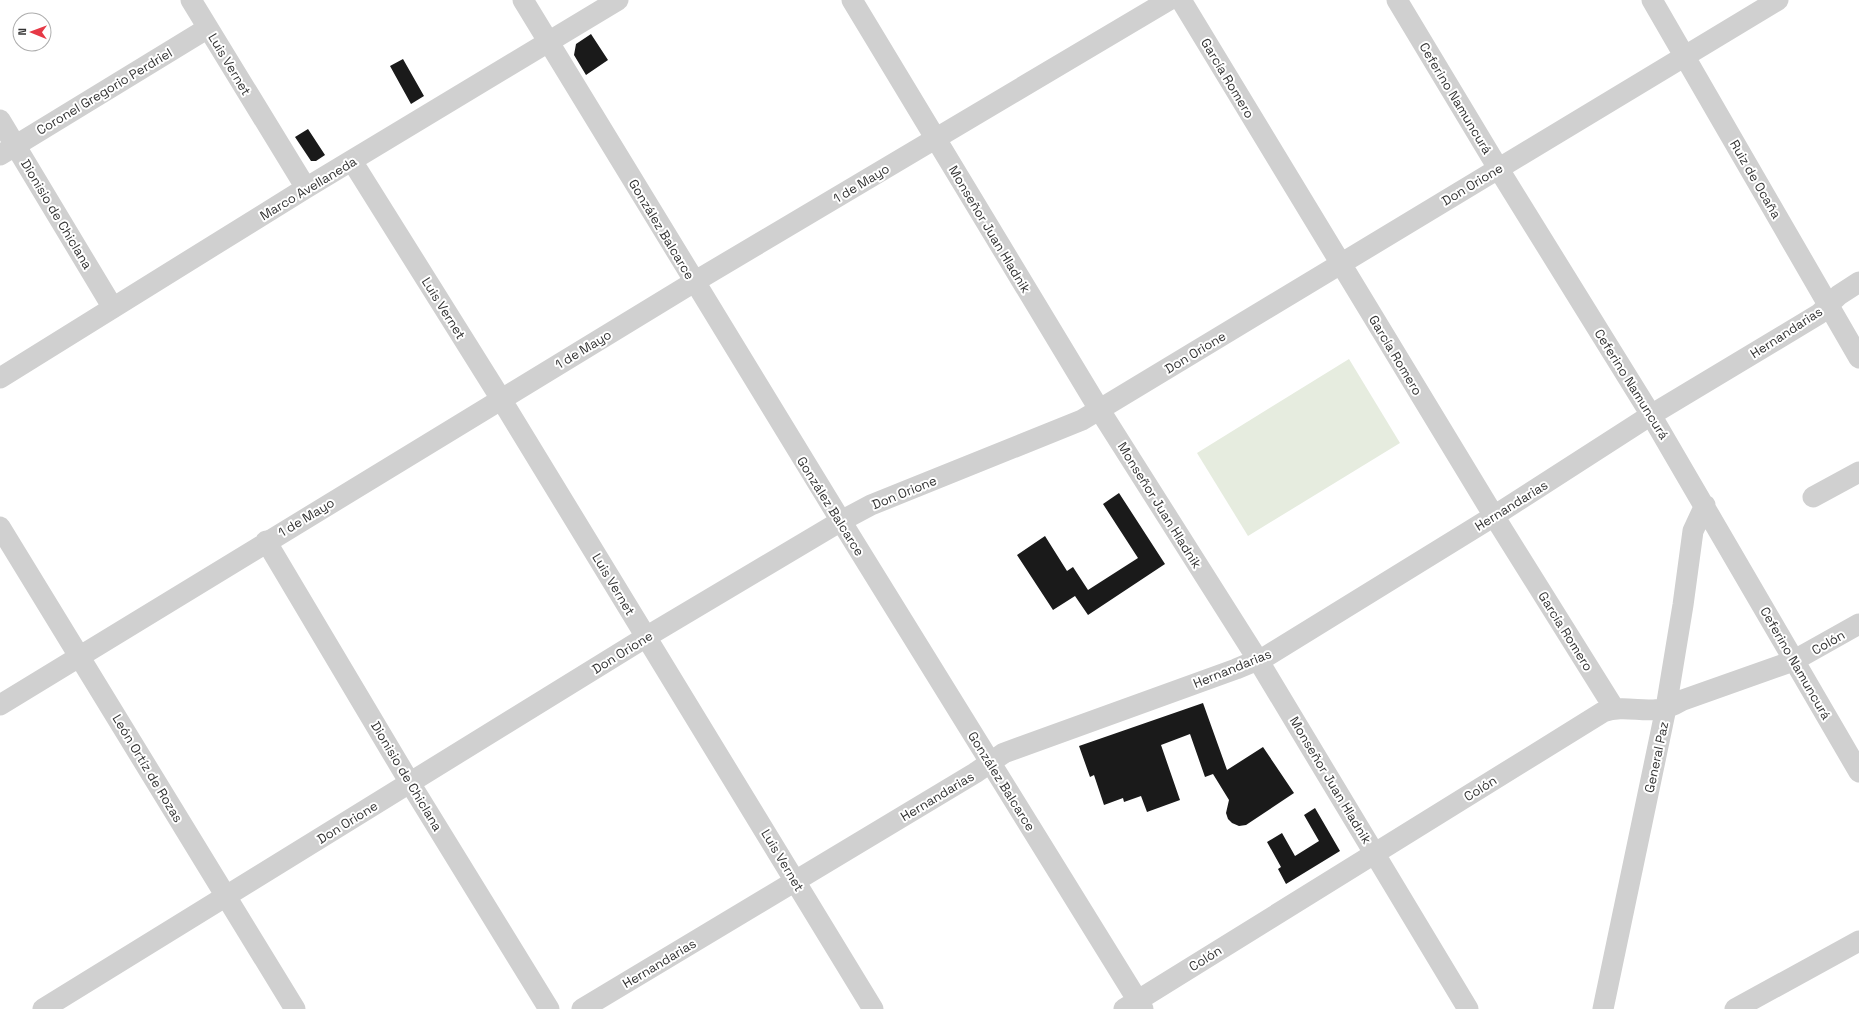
<svg xmlns="http://www.w3.org/2000/svg" width="1859" height="1009" font-family="'Space Grotesk',sans-serif">
<rect width="100%" height="100%" fill="#fff"/>
<path fill="#e6ecdf" d="M1349 359 1400 443 1248 536 1197 453Z"/>
<path fill="#1a1a1a" d="M591 34 608 60 586 75 574 55 576 44Z
M403 59 424 96 411 104 390 66Z
M308 129 325 155 316 161H311L295 137Z
M1119 493 1165 564 1088 615 1075 596 1053 610 1017 555 1045 536 1067 571 1073 567 1088 590 1138 558 1103 504Z
M1203 703 1227 770 1263 747 1294 793 1246 825 1239 826 1232 823 1228 819 1226 813 1229 800 1213 774 1205 777 1190 734 1161 745 1180 800 1147 812 1141 796 1124 802 1123 798 1104 805 1094 775 1090 777 1079 746Z
M1315 808 1340 851 1286 884 1278 869 1281 867 1267 842 1282 833 1295 856 1319 841 1304 815Z"/>
<g fill="none" stroke-linecap="round" stroke-linejoin="round">
<path stroke="#d0d0d0" stroke-width="21" d="M191 0 306 188
M523 0 841 521 1143 1009
M852 0 1099 409 1258 660 1468 1009
M1181 0 1494 516 1614 708
M1397 0 1498 168 1651 415 1859 772
M1652 0 1859 358
M0 120 113 308
M0 155 208 28
M352 161 501 399 873 1009
M0 378 306 188 618 0
M1813 497 1859 472
M0 527 295 1009
M266 541 410 783 549 1009
M0 705 694 282 1169 0
M43 1009 646 637 841 521 871 505 1082 420 1778 0
M582 1009 975 773 1004 753 1236 669 1267 656 1494 516 1651 415 1819 314 1839 295 1859 282
M1124 1009 1603 712C1625 704 1645 714 1666 708 1672 706 1678 703 1683 700L1793 661 1859 624
M1603 1009 1666 708 1683 605 1693 531 1705 505
M1735 1009 1859 941"/>
</g>
<g text-anchor="middle" stroke-width="4" stroke-linejoin="round" paint-order="stroke">
<g font-size="13" fill="#333" stroke="#fff">
<text transform="translate(230 64) rotate(59)" y="5">Luis Vernet</text>
<text transform="translate(1228 78) rotate(59)" y="5">García Romero</text>
<text transform="translate(104 91) rotate(-31)" y="5">Coronel Gregorio Perdriel</text>
<text transform="translate(1456 98) rotate(59)" y="5">Ceferino Namuncurá</text>
<text transform="translate(1756 179) rotate(60)" y="5">Ruiz de Ocaña</text>
<text transform="translate(861 183) rotate(-31)" y="5">1 de Mayo</text>
<text transform="translate(1472 184) rotate(-31)" y="5">Don Orione</text>
<text transform="translate(308 188) rotate(-31)" y="5">Marco Avellaneda</text>
<text transform="translate(57 214) rotate(59)" y="5">Dionisio de Chiclana</text>
<text transform="translate(662 229) rotate(59)" y="5">González Balcarce</text>
<text transform="translate(990 229) rotate(59)" y="5">Monseñor Juan Hladnik</text>
<text transform="translate(444 308) rotate(58)" y="5">Luis Vernet</text>
<text transform="translate(1786 332) rotate(-33)" y="5">Hernandarias</text>
<text transform="translate(583 349) rotate(-31)" y="5">1 de Mayo</text>
<text transform="translate(1195 352) rotate(-31)" y="5">Don Orione</text>
<text transform="translate(1396 355) rotate(59)" y="5">García Romero</text>
<text transform="translate(1632 384) rotate(58)" y="5">Ceferino Namuncurá</text>
<text transform="translate(904 492) rotate(-22)" y="5">Don Orione</text>
<text transform="translate(1160 505) rotate(58)" y="5">Monseñor Juan Hladnik</text>
<text transform="translate(1511 505) rotate(-32)" y="5">Hernandarias</text>
<text transform="translate(831 506) rotate(58)" y="5">González Balcarce</text>
<text transform="translate(306 517) rotate(-31)" y="5">1 de Mayo</text>
<text transform="translate(614 584) rotate(59)" y="5">Luis Vernet</text>
<text transform="translate(1566 631) rotate(58)" y="5">García Romero</text>
<text transform="translate(1828 642) rotate(-30)" y="5">Colón</text>
<text transform="translate(622 652) rotate(-32)" y="5">Don Orione</text>
<text transform="translate(1796 663) rotate(60)" y="5">Ceferino Namuncurá</text>
<text transform="translate(1232 668) rotate(-22)" y="5">Hernandarias</text>
<text transform="translate(1656 757) rotate(-78)" y="5">General Paz</text>
<text transform="translate(148 768) rotate(59)" y="5">León Ortíz de Rozas</text>
<text transform="translate(407 776) rotate(59)" y="5">Dionisio de Chiclana</text>
<text transform="translate(1331 780) rotate(59)" y="5">Monseñor Juan Hladnik</text>
<text transform="translate(1002 781) rotate(58)" y="5">González Balcarce</text>
<text transform="translate(1480 788) rotate(-32)" y="5">Colón</text>
<text transform="translate(937 796) rotate(-31)" y="5">Hernandarias</text>
<text transform="translate(347 822) rotate(-32)" y="5">Don Orione</text>
<text transform="translate(783 860) rotate(59)" y="5">Luis Vernet</text>
<text transform="translate(1205 958) rotate(-32)" y="5">Colón</text>
<text transform="translate(659 963) rotate(-31)" y="5">Hernandarias</text>
</g>
</g>
<g transform="translate(32 32) rotate(271)"><circle r="19" fill="#ffffff" stroke="#adadad"/>
<path d="M0-3L7 15L0 10L-7 15Z" fill="#e63946"/>
<text y="-6" font-size="11" font-weight="bold" text-anchor="middle" fill="#333333">N</text>
</g>
</svg>
